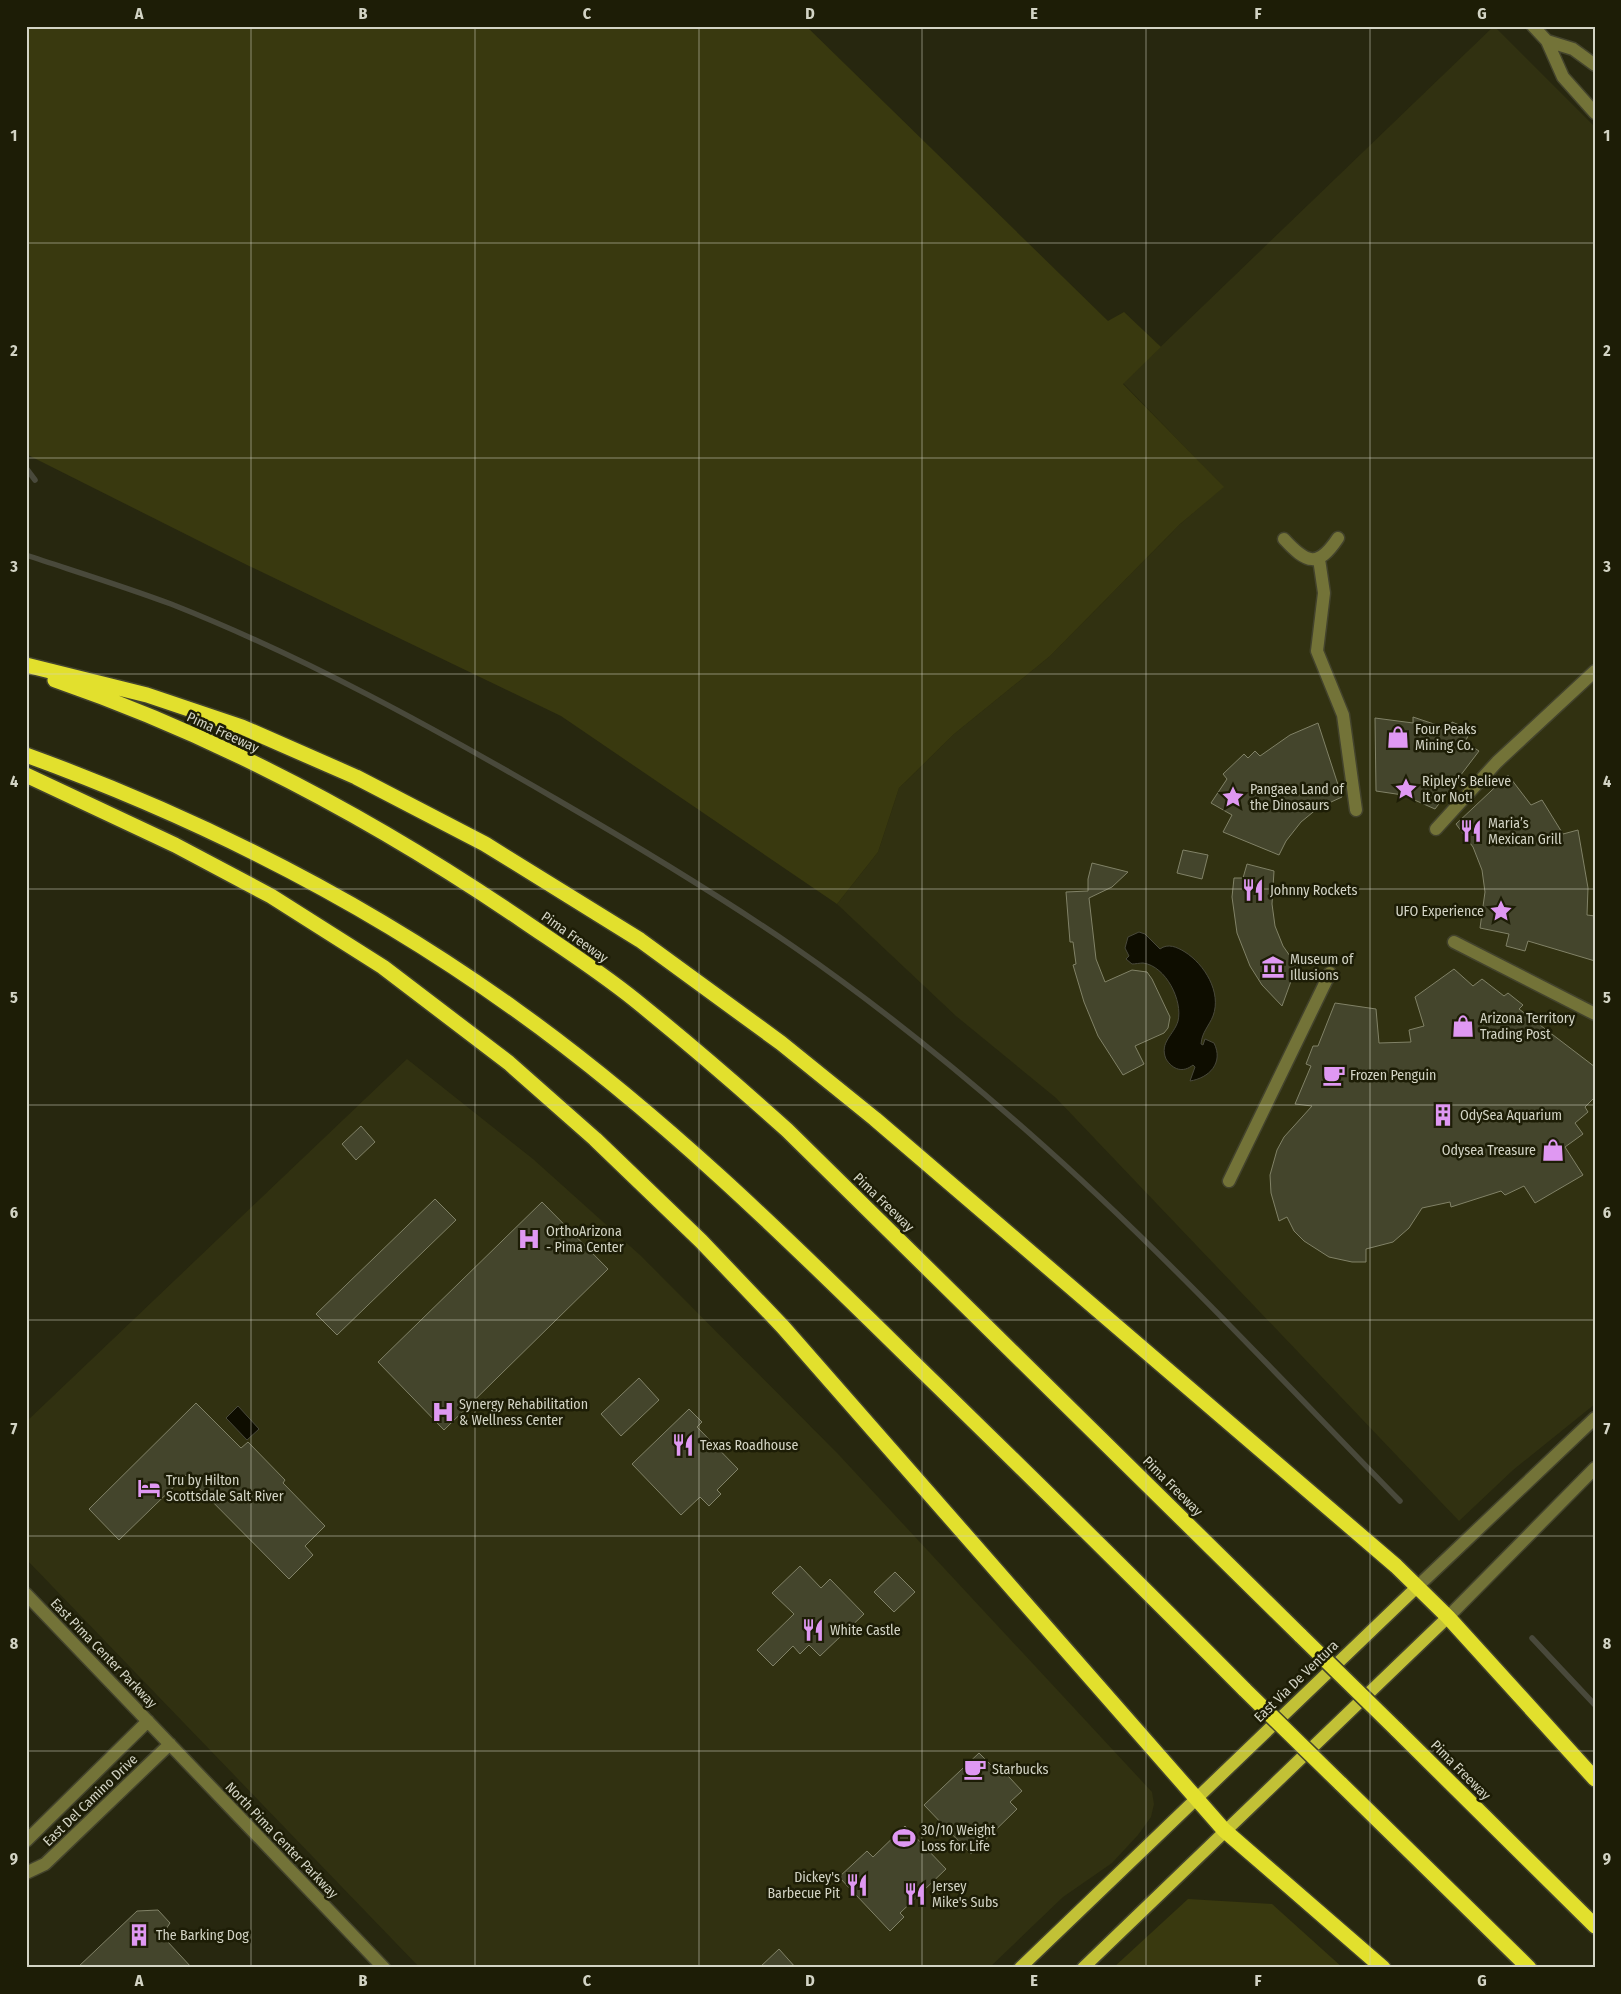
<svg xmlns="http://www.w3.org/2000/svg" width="1621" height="1994" font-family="'Fira Sans Condensed',sans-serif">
<rect width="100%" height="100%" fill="#27270f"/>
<path fill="#313111" d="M1494 26 1595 127V1404L1513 1470 1459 1521 1056 1098 956 1016 837 904 878 852 899 788 954 734 1050 656 1180 524 1223 487 1123 383Z
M407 1059 533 1159 641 1256 839 1455 1152 1792 1154 1804 1151 1817 1138 1835 1112 1863 1063 1897 989 1968H420L26 1559V1422Z"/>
<path fill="#39390f" d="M26 26H806L1108 321 1124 312 1161 347 1123 384 1224 487 1180 524 1050 656 954 734 899 788 878 852 837 904 561 716 247 565 26 454Z
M1188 1899 1272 1904 1343 1968H1113Z"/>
<path fill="#0e0d00" stroke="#49493b" d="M1139 932 1145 934 1160 949C1168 943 1177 947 1185 952 1204 964 1222 992 1213 1016 1209 1026 1202 1032 1201 1044L1203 1045 1205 1039 1214 1043C1224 1063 1209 1078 1190 1081L1195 1067 1193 1065C1183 1073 1173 1070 1166 1059 1159 1042 1174 1035 1178 1021 1183 1001 1166 966 1143 963 1140 963 1135 964 1132 964L1126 959 1129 956 1125 948 1128 937Z
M238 1406 259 1429 247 1440 226 1418Z"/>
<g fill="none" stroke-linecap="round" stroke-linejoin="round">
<path stroke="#49493b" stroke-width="5.5" d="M26 468 35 480
M26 555C74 571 123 586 171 604 305 657 432 727 556 799 637 846 717 894 794 947 875 1003 953 1066 1027 1131 1158 1246 1278 1376 1400 1501
M1532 1638 1595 1705"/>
</g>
<path fill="#44452c" stroke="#818267" d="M1413 717 1449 729 1452 722 1471 730 1465 742 1479 751 1435 809 1403 795 1376 791 1375 718 1413 723Z
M1318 723 1342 797 1318 808 1301 822 1286 841 1279 855 1223 832 1232 815 1211 803 1227 779 1223 774 1244 754 1248 758 1255 751 1260 756 1290 735Z
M1508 775 1531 805 1542 800 1563 834 1578 830 1588 888 1587 915 1595 916V961L1528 941 1525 951 1506 946 1509 934 1480 928 1485 892 1482 870 1473 847 1456 824Z
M1183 850 1208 855 1202 879 1177 873Z
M1092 863 1128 872 1112 887 1089 898 1096 959 1105 982 1132 970 1147 972 1152 979 1170 1017 1168 1028 1164 1033 1135 1046 1144 1064 1123 1075 1098 1036 1084 1002 1073 965 1076 964 1073 942H1070L1066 892 1088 891V879Z
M1247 864 1274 871 1272 904 1275 926 1283 946 1299 969 1294 973 1282 1006 1262 985 1250 966 1237 933 1232 897 1234 878H1243Z
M1454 969 1473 986 1482 979 1504 996 1508 993 1523 1005 1519 1009 1595 1067V1097L1585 1107 1588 1112 1575 1123 1583 1134 1565 1147 1583 1175 1535 1203 1524 1186 1505 1195 1501 1191 1451 1207 1450 1202 1422 1208 1409 1228 1393 1242 1366 1249V1262H1352L1329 1257 1304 1241 1294 1231 1287 1217 1279 1221 1271 1193 1270 1175 1277 1150 1284 1137 1312 1106 1295 1104 1311 1066 1306 1064 1313 1046H1318L1335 1003 1376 1009 1379 1043 1411 1042 1409 1030 1424 1026 1415 997Z
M361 1126 375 1142 356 1160 342 1144Z
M435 1199 456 1220 337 1335 316 1314Z
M542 1202 608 1269 444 1430 378 1362Z
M639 1378 659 1400 621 1436 601 1414Z
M196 1403 241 1448 248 1442 285 1480 283 1483 325 1526 305 1546 313 1555 289 1579 186 1475 119 1540 89 1509Z
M689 1409 702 1422 697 1427 738 1469 717 1490 721 1494 709 1506 700 1497 681 1515 632 1464Z
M800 1566 821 1588 830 1579 864 1614 820 1656 809 1645 800 1654 793 1646 773 1666 757 1650 794 1614 772 1593Z
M895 1572 915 1592 894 1612 874 1592Z
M979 1753 992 1766 996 1763 1022 1791 1010 1802 1017 1809 971 1854 924 1805Z
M905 1826 946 1869 900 1913 904 1917 890 1931 839 1877 867 1851 873 1857Z
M158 1910 170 1923 166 1929 167 1941 192 1968H77L137 1911Z
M779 1949 796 1968H759Z"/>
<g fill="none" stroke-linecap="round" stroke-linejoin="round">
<defs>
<path id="minor" d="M1533 26 1547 41 1563 77 1595 113
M1547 41 1573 49 1595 65
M1284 539C1307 564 1318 568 1338 538
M1319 559 1324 593 1317 651 1343 715 1356 810
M1436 829 1497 762 1595 671
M1454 942 1595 1014
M1229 1181 1330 973
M1418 1586 1595 1418
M26 1594 384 1968
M1448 1617 1595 1468
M26 1841 148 1721
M26 1873 45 1864 170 1744"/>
<path id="major" d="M1020 1968 1418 1586
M1083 1968 1448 1617"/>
<path id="highway" d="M26 665 147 695 242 727 356 777 485 844 640 940 781 1043 875 1119 1396 1566 1448 1617 1595 1779
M55 680C220 737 378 822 522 920 560 946 599 971 635 1000 687 1042 737 1085 787 1130L1301 1636
M26 755C199 818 366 902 516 1010 660 1113 786 1237 912 1361 1024 1470 1135 1579 1245 1690
M26 775 175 845 271 896 383 967 509 1063 595 1139 701 1241 783 1327 1224 1830 1383 1968
M1396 1729 1595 1926
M1340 1783 1529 1968"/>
</defs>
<use href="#minor" stroke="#43432c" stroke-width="15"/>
<use href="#major" stroke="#43432c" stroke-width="15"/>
<use href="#highway" stroke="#43432c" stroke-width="18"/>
<use href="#minor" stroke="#737338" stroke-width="12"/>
<use href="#major" stroke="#c2c136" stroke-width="12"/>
<use href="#highway" stroke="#e2e02d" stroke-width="15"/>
<defs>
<path id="highway-bridge" d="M1301 1636 1396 1729
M1245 1690 1340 1783"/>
</defs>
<use href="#highway-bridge" stroke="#43432c" stroke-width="18" stroke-linecap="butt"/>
<use href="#highway-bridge" stroke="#e2e02d" stroke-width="15"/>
</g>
<path fill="none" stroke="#d3d4c5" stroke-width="1" stroke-opacity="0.55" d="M251 26V1968M475 26V1968M699 26V1968M922 26V1968M1146 26V1968M1370 26V1968M26 243H1595M26 458H1595M26 674H1595M26 889H1595M26 1105H1595M26 1320H1595M26 1536H1595M26 1751H1595"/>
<defs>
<symbol id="shop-bare" viewBox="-9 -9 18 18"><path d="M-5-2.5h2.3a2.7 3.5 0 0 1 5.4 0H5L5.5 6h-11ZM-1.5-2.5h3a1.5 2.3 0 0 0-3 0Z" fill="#df98f2" stroke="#1d1d06" stroke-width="2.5" paint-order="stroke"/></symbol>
<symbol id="sight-bare" viewBox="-9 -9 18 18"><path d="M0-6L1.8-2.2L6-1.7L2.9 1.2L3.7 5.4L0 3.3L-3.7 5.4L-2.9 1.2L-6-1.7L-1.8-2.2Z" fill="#df98f2" stroke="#1d1d06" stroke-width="2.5" paint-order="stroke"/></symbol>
<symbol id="restaurant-bare" viewBox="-9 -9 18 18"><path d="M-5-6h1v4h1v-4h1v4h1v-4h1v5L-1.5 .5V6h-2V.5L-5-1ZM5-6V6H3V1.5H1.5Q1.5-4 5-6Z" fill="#df98f2" stroke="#1d1d06" stroke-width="2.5" paint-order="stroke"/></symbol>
<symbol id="museum-bare" viewBox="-9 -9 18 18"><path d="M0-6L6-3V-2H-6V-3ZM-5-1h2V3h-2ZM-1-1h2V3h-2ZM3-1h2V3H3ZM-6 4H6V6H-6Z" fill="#df98f2" stroke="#1d1d06" stroke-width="2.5" paint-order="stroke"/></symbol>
<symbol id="cafe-bare" viewBox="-9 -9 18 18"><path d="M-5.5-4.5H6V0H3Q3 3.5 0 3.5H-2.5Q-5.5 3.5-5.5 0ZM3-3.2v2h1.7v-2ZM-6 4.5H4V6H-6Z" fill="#df98f2" stroke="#1d1d06" stroke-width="2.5" paint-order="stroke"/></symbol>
<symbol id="building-bare" viewBox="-9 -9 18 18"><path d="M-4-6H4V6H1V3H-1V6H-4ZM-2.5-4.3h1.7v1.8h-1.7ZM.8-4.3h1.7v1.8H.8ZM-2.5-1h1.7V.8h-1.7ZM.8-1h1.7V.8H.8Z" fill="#df98f2" stroke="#1d1d06" stroke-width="2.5" paint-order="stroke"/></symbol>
<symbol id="hospital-bare" viewBox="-9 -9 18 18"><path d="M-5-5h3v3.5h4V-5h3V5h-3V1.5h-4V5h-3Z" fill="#df98f2" stroke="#1d1d06" stroke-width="2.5" paint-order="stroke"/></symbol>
<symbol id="hotel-bare" viewBox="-9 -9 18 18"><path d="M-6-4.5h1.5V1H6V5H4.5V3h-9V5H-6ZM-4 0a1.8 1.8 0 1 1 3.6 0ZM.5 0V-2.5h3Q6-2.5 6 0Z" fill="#df98f2" stroke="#1d1d06" stroke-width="2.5" paint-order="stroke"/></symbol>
<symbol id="stadium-bare" viewBox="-9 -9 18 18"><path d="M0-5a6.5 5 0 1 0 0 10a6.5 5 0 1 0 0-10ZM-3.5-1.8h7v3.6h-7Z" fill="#df98f2" stroke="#1d1d06" stroke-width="2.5" paint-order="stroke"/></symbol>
</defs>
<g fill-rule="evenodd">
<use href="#shop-bare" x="1382" y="721" width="32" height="32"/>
<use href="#sight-bare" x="1390" y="773" width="32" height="32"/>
<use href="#sight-bare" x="1217" y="781" width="32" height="32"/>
<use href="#restaurant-bare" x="1455" y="815" width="32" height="32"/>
<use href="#restaurant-bare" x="1237" y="874" width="32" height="32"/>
<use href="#sight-bare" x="1485" y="895" width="32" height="32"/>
<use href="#museum-bare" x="1257" y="951" width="32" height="32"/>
<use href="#shop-bare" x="1447" y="1010" width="32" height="32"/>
<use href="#cafe-bare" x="1318" y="1059" width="32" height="32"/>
<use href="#building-bare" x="1427" y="1099" width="32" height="32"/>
<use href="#shop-bare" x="1537" y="1134" width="32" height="32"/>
<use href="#hospital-bare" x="513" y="1223" width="32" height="32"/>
<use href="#hospital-bare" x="427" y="1396" width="32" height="32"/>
<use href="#restaurant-bare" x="667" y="1429" width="32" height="32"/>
<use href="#hotel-bare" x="133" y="1472" width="32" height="32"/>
<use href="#restaurant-bare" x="797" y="1614" width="32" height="32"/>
<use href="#cafe-bare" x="959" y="1753" width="32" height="32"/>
<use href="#stadium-bare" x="888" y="1822" width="32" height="32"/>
<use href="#restaurant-bare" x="841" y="1869" width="32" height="32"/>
<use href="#restaurant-bare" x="899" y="1878" width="32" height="32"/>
<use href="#building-bare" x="123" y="1919" width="32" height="32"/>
</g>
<g text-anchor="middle" stroke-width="5" stroke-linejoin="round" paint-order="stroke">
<g font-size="14" fill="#d3d4c5" stroke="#1d1d06" text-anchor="start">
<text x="1415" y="734">Four Peaks<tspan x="1415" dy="16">Mining Co.</tspan></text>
<text x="1422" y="786">Ripley’s Believe<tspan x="1422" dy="16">It or Not!</tspan></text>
<text x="1250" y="794">Pangaea Land of<tspan x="1250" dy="16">the Dinosaurs</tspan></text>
<text x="1488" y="828">Maria’s<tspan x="1488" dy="16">Mexican Grill</tspan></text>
<text x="1270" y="895">Johnny Rockets</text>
<text x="1484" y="916" text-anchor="end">UFO Experience</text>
<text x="1290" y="964">Museum of<tspan x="1290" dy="16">Illusions</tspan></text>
<text x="1480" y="1023">Arizona Territory<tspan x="1480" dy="16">Trading Post</tspan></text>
<text x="1350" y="1080">Frozen Penguin</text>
<text x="1460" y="1120">OdySea Aquarium</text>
<text x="1536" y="1155" text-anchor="end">Odysea Treasure</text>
<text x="546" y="1236">OrthoArizona<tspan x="546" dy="16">- Pima Center</tspan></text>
<text x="459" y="1409">Synergy Rehabilitation<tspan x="459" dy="16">&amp; Wellness Center</tspan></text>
<text x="700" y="1450">Texas Roadhouse</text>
<text x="166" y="1485">Tru by Hilton<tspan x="166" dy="16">Scottsdale Salt River</tspan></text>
<text x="830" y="1635">White Castle</text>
<text x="992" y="1774">Starbucks</text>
<text x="921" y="1835">30/10 Weight<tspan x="921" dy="16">Loss for Life</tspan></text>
<text x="840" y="1882" text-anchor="end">Dickey's<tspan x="840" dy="16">Barbecue Pit</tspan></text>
<text x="932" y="1891">Jersey<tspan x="932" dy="16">Mike's Subs</tspan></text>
<text x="156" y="1940">The Barking Dog</text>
</g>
<g font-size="14" fill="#d3d4c5" stroke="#1d1d06">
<text transform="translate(223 732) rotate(25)" y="5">Pima Freeway</text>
<text transform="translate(575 937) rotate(35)" y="5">Pima Freeway</text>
<text transform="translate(884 1202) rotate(44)" y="5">Pima Freeway</text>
<text transform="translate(1173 1486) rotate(45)" y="5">Pima Freeway</text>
<text transform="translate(104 1653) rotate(46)" y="5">East Pima Center Parkway</text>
<text transform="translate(1296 1681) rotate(-44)" y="5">East Via De Ventura</text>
<text transform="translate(1461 1770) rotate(45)" y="5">Pima Freeway</text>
<text transform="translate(90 1800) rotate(-44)" y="5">East Del Camino Drive</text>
<text transform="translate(282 1840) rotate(46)" y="5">North Pima Center Parkway</text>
</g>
</g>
<rect width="1621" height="1994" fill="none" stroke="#1d1d06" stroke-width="55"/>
<rect x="28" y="28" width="1566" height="1938" fill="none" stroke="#d3d4c5" stroke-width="2"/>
<g font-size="16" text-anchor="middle" font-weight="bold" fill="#d3d4c5">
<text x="139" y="19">A</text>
<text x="363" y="19">B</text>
<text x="587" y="19">C</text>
<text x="810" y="19">D</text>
<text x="1034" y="19">E</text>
<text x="1258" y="19">F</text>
<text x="1482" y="19">G</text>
<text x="14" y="141">1</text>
<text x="1607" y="141">1</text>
<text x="14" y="356">2</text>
<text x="1607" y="356">2</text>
<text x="14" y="572">3</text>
<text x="1607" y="572">3</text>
<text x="14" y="787">4</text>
<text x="1607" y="787">4</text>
<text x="14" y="1003">5</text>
<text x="1607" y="1003">5</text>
<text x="14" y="1218">6</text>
<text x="1607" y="1218">6</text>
<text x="14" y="1434">7</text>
<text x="1607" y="1434">7</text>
<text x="14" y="1649">8</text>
<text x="1607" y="1649">8</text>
<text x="14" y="1864">9</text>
<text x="1607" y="1864">9</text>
<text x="139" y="1986">A</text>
<text x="363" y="1986">B</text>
<text x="587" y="1986">C</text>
<text x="810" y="1986">D</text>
<text x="1034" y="1986">E</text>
<text x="1258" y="1986">F</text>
<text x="1482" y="1986">G</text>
</g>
</svg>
